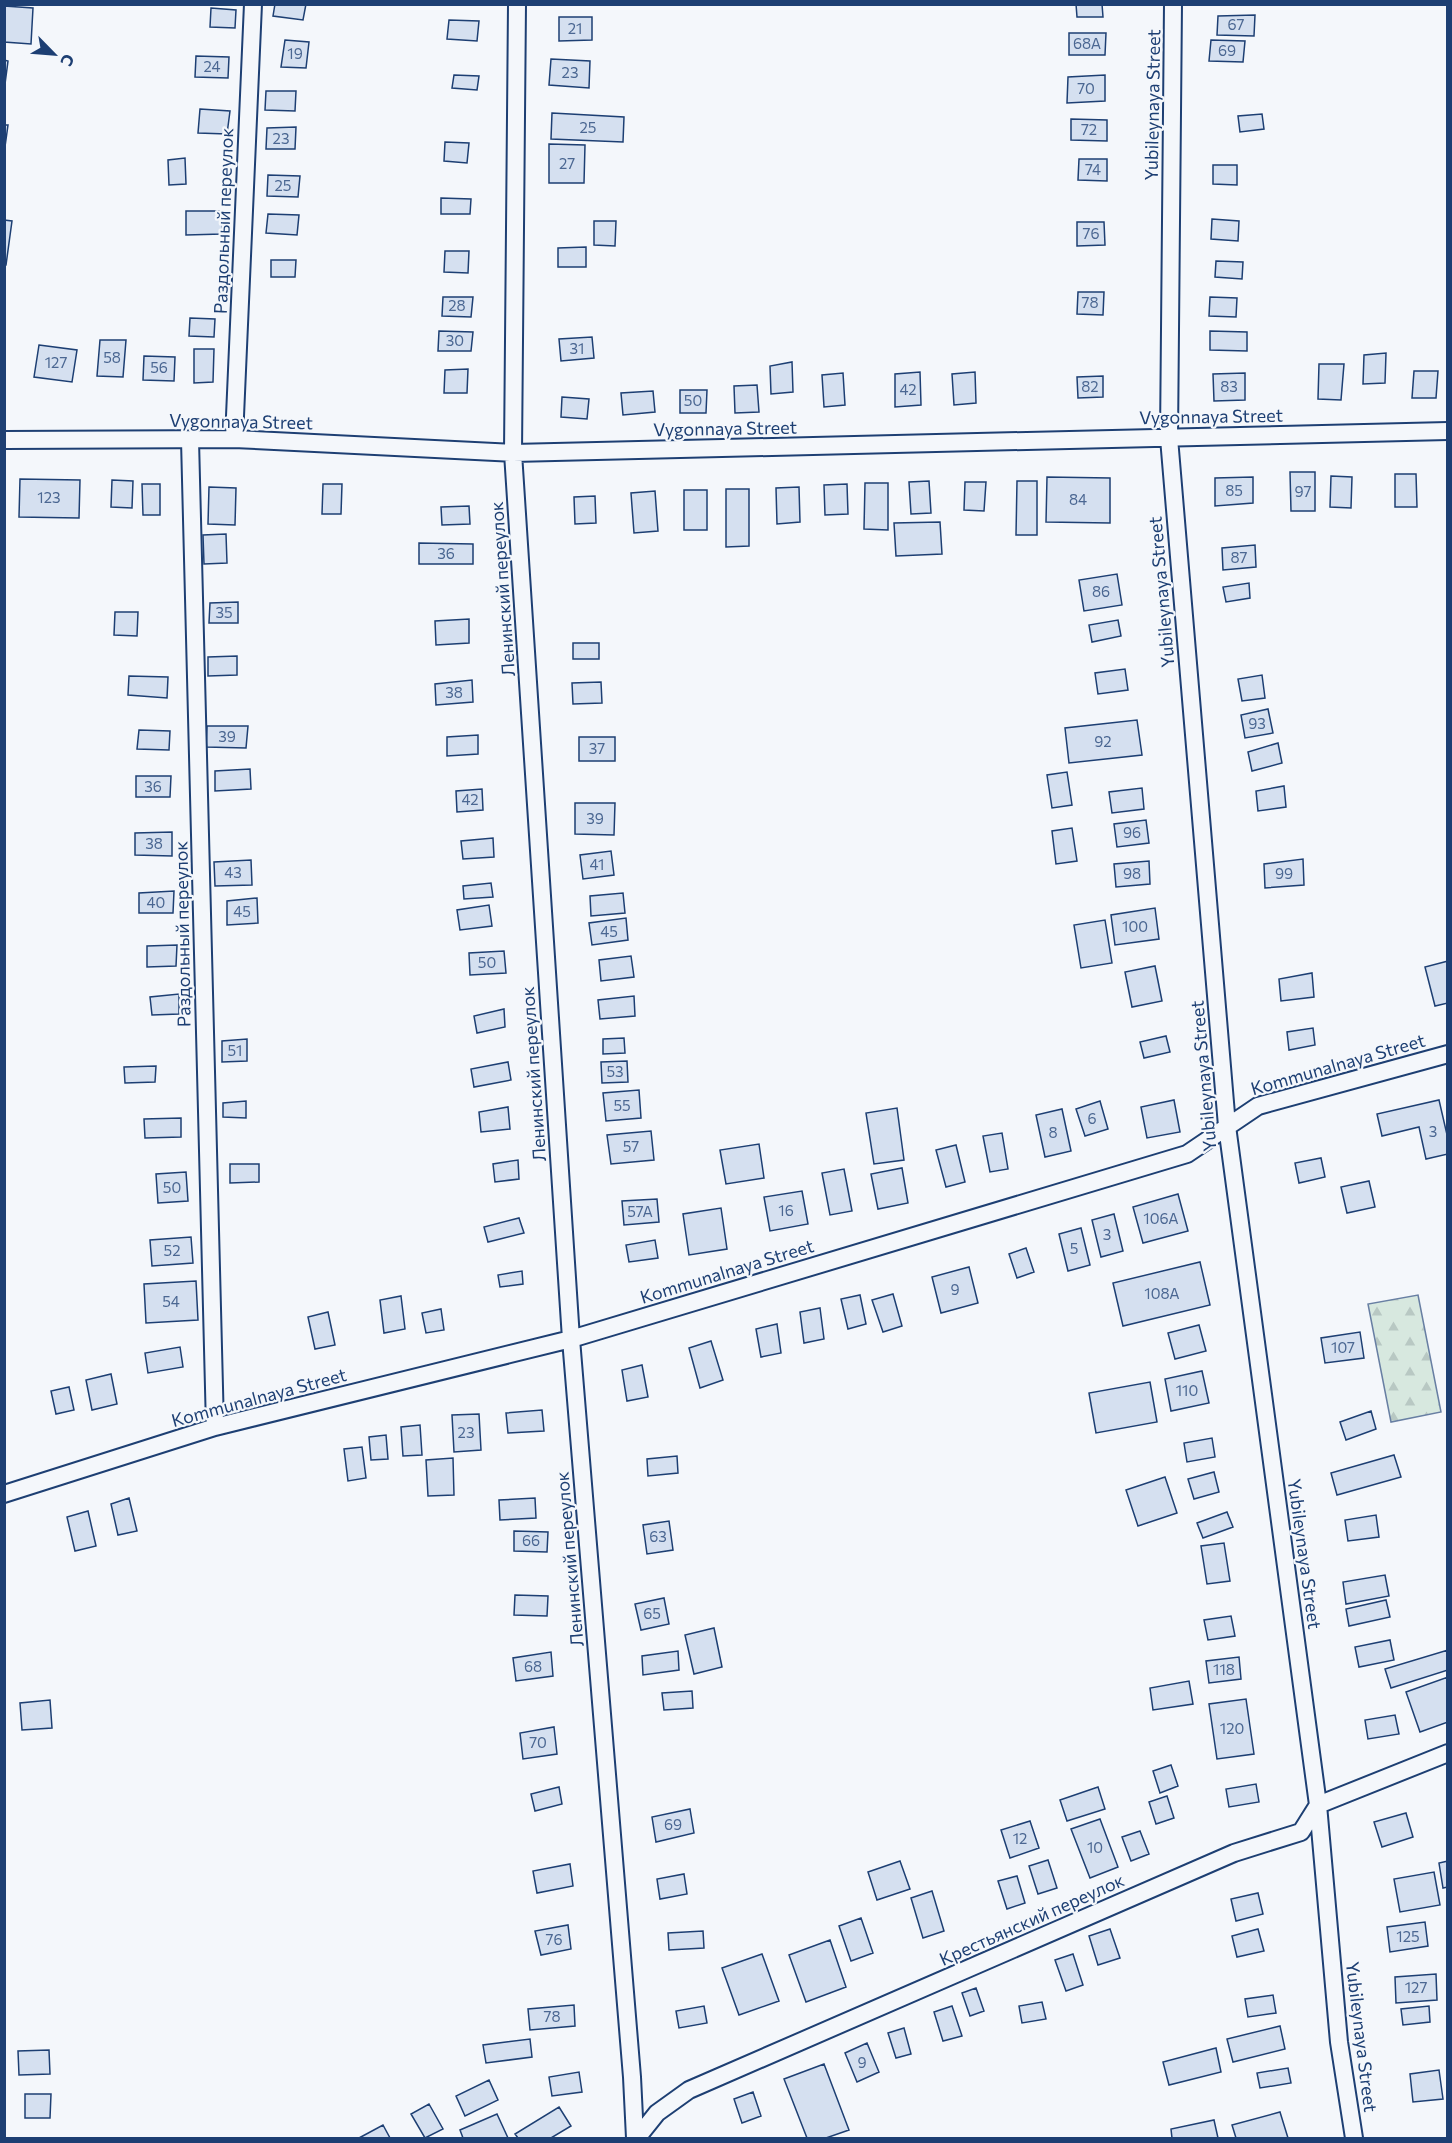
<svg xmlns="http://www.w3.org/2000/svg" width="1452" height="2143" font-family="Commissioner,sans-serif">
<defs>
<pattern id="forest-firs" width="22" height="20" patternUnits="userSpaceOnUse" patternTransform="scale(1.5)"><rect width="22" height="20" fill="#d7e8df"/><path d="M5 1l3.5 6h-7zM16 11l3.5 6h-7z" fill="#b8c8c3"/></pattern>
</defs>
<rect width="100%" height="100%" fill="#f4f7fb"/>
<path fill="url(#forest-firs)" stroke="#687fa3" stroke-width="1.5" d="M1418 1295 1441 1412 1391 1422 1368 1304Z"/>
<path fill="#d5e0f0" stroke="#1d3f73" stroke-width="1.5" d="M275 4H306L303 20 273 16Z
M1076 4H1102L1103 17H1077Z
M4 6 33 8 31 44 4 42Z
M211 8 236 10 235 28 210 27Z
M1255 15 1254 36 1217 35 1218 16Z
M559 17H592V40L559 41Z
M449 20 479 21 477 41 447 39Z
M1069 33H1106L1105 55H1069Z
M285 40 309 42 306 68 281 67Z
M1211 40 1245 41 1243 62 1209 61Z
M196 56 229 57 228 78 195 77Z
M551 59 590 61 589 88 549 85Z
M4 60 8 61 5 84H4Z
M454 75 479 76 477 90 452 88Z
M1105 75V101L1067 103 1068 77Z
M266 91H296L295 111 265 110Z
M200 109 230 111 227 134 198 133Z
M552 113 624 117 623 142 551 139Z
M1262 114 1264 129 1240 132 1238 116Z
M1071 119 1107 120V141L1071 140Z
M4 125H8L4 154Z
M296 127 295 149H266L267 128Z
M445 142 469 143 467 163 444 161Z
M549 144 585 145 584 183H549Z
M185 158 186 184 169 185 168 160Z
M1079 159H1107V181L1078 180Z
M1213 165H1237V185L1213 184Z
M268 175 300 176 298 197 267 196Z
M441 198 471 199 470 214H441Z
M186 211H223L222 234 186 235Z
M268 214 299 215 297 235 266 233Z
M1212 219 1239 221 1238 241 1211 239Z
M4 220 12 221 6 265H4Z
M594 221H616L615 246 594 245Z
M1077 222H1104L1105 245 1077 246Z
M586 247V267H558V248Z
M445 251H469L468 273 444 272Z
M271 260H296L295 277H271Z
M1216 261 1243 262 1242 279 1215 277Z
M1078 292H1104L1103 315 1077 314Z
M443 297H473L471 317 442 316Z
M1210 297 1237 298 1236 317 1209 316Z
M190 318 215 319 214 337 189 336Z
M439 331 473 332 471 351H438Z
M1210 331 1247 332V351L1210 350Z
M592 337 594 358 561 361 559 339Z
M100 340H126L123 377 97 376Z
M39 345 77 350 72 382 34 377Z
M194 349H214L213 382 194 383Z
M1386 353 1385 383 1363 384 1364 355Z
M144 356 175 357 174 381 143 380Z
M792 362 793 392 771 394 770 366Z
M1319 364H1344L1341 400 1318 399Z
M468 369 467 393H444L445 370Z
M1414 371H1438L1436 398H1412Z
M920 372 921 405 895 407V374Z
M975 372 976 403 954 405 952 374Z
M843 373 845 405 824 407 822 375Z
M1245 373V400L1214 401 1213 374Z
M1103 376V397L1078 398 1077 377Z
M757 385 759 412 735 413 734 386Z
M680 390H707L706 413H680Z
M653 391 655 412 623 415 621 393Z
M562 397 589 399 587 419 561 417Z
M1290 472H1315V511H1291Z
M1395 474H1416L1417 507H1395Z
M1331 476 1352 477 1351 508 1330 507Z
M1047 477 1110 478V523L1046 522Z
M1253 477V503L1215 506V478Z
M20 479 80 480 79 518 19 517Z
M112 480 133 481 132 508 111 507Z
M929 481 931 513 911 514 909 482Z
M1017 481H1037V535H1016Z
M965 482H986L984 511 964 510Z
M865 483H888V530L864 529Z
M142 484H160V515H143Z
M323 484H342L341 514H322Z
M847 484 848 514 825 515 824 485Z
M209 487 236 488 235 525 208 524Z
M799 487 800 522 777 524 776 488Z
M726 489H749V546L726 547Z
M684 490H707V530H684Z
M655 491 658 531 634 533 631 493Z
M595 496 596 523 575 524 574 497Z
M469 506 470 524 442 525 441 507Z
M940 522 942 554 896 556 894 523Z
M226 534 227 563 204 564 203 535Z
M419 543 473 544V564H419Z
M1255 545 1256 567 1223 570 1222 548Z
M1117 574 1122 605 1084 611 1079 580Z
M1249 583 1250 598 1226 602 1223 587Z
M238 602V623H209L210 603Z
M115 612H138L137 636 114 635Z
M469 619V643L436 645 435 621Z
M1118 620 1121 636 1092 642 1089 625Z
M573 643H599V659H573Z
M237 656V675L208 676V657Z
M1125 669 1128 690 1098 694 1095 673Z
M1262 675 1265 698 1242 701 1238 679Z
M129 676 168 677 167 698 128 695Z
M472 680 473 702 436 705 435 684Z
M601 682 602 703 573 704 572 683Z
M1268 709 1273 733 1245 738 1241 715Z
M1137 720 1142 755 1069 763 1065 728Z
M207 726H248L246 748 206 747Z
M139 730 170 731 169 750 137 749Z
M478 735V754L447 756V737Z
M579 737H615V761H579Z
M1278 743 1282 763 1252 771 1248 752Z
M250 769 251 789 215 791V771Z
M1067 772 1072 805 1052 808 1047 775Z
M136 776H171L170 797H136Z
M1284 786 1286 807 1258 811 1256 791Z
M1142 788 1144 809 1112 813 1109 792Z
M482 789 483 810 457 812 456 791Z
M575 803H615L614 835 575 834Z
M1146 820 1149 843 1117 847 1114 824Z
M1072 828 1077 861 1056 864 1052 831Z
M172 832V856L135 855V833Z
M493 838 494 857 463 859 461 841Z
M611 851 614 875 583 879 580 855Z
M1303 859 1304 885 1265 888 1264 864Z
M251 860 252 885 215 886 214 862Z
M1149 861 1150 884 1116 887 1114 864Z
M491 883 493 897 464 899 463 886Z
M174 891 173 913H139V893Z
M623 893 625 913 591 916 590 896Z
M257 898 258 923 227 925V901Z
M489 905 492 926 460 930 457 910Z
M1155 908 1159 939 1115 945 1111 915Z
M626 918 628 940 592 945 589 923Z
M1105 920 1112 963 1081 968 1074 925Z
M177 945 176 966 147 967V946Z
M504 951 506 973 470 975 469 953Z
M631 956 634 977 601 981 599 960Z
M1448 961V1003L1435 1006 1425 967Z
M1155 966 1162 1001 1132 1007 1125 972Z
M1312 973 1314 997 1281 1001 1279 979Z
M179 994V1014L152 1015 150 997Z
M634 996 635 1016 600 1019 598 1000Z
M504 1009 505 1027 477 1033 474 1016Z
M1313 1028 1315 1045 1289 1050 1287 1032Z
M1166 1036 1170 1052 1144 1058 1140 1042Z
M624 1038 625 1053 603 1054V1039Z
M247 1039V1061L222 1062V1041Z
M627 1061 628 1082 602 1083 601 1062Z
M508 1062 511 1080 474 1087 471 1069Z
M156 1066 155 1082 125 1083 124 1067Z
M639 1090 641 1118 606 1121 603 1093Z
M1174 1100 1180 1132 1147 1138 1141 1107Z
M1439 1100 1448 1139V1154L1426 1159 1419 1127 1382 1136 1377 1114Z
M246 1101V1118L223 1117V1103Z
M1100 1101 1108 1129 1085 1136 1076 1109Z
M508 1107 510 1129 481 1132 479 1112Z
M897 1108 904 1160 874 1164 866 1113Z
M1062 1109 1071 1151 1045 1157 1036 1115Z
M181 1118V1137L145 1138 144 1119Z
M651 1131 654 1160 611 1164 607 1135Z
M1002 1133 1008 1169 990 1172 983 1136Z
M759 1144 764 1178 726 1184 720 1150Z
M956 1145 965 1182 946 1187 936 1150Z
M1321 1158 1325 1177 1299 1183 1295 1163Z
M518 1160 519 1179 495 1182 493 1164Z
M230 1164H259V1182L230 1183Z
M902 1168 908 1203 878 1209 871 1174Z
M844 1169 852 1211 830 1215 822 1173Z
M186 1172 188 1201 158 1203 156 1174Z
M1369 1181 1375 1207 1347 1213 1341 1187Z
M802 1191 808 1224 770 1231 764 1197Z
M1178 1194 1188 1231 1143 1243 1133 1207Z
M657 1199 659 1222 624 1225 622 1201Z
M721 1208 727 1249 689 1255 683 1214Z
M1114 1214 1123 1251 1101 1257 1092 1220Z
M519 1218 524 1233 488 1242 484 1227Z
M1081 1228 1090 1265 1068 1271 1059 1234Z
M191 1237 193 1263 152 1266 150 1240Z
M655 1240 658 1258 629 1262 626 1245Z
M1026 1248 1034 1272 1017 1278 1009 1254Z
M1200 1262 1210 1305 1123 1326 1113 1283Z
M969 1267 978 1303 941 1313 932 1277Z
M522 1271 523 1284 500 1287 498 1275Z
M196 1281 198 1320 146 1323 144 1284Z
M893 1294 902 1326 883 1332 872 1300Z
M860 1295 866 1324 848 1329 841 1299Z
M401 1296 405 1329 384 1333 380 1300Z
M820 1308 824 1339 804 1343 800 1312Z
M441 1309 444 1330 426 1333 422 1313Z
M328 1312 335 1345 315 1349 308 1317Z
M777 1324 781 1353 761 1357 756 1329Z
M1199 1325 1206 1351 1175 1359 1168 1333Z
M1360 1332 1364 1358 1325 1363 1321 1338Z
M711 1341 723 1380 700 1388 689 1348Z
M180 1347 183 1367 148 1373 145 1353Z
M642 1365 648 1397 627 1401 622 1370Z
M1202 1371 1209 1403 1171 1411 1165 1379Z
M111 1374 117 1404 92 1410 86 1380Z
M1150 1382 1157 1422 1096 1433 1089 1393Z
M69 1387 74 1410 56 1414 51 1391Z
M542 1410 544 1431 508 1433 506 1413Z
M1371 1411 1376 1429 1346 1440 1340 1422Z
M479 1414 481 1450 454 1452 452 1415Z
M420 1425 422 1455 403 1456 401 1427Z
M386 1435 388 1459 371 1460 369 1437Z
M1212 1438 1215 1457 1187 1462 1184 1443Z
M362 1447 366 1478 348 1481 344 1449Z
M1394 1455 1401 1477 1337 1495 1331 1473Z
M677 1456 678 1473 648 1476 647 1459Z
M453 1458 454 1495 428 1496 426 1460Z
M1214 1472 1219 1492 1194 1499 1188 1479Z
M1165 1477 1177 1513 1138 1526 1126 1490Z
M129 1498 137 1531 118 1535 111 1504Z
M535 1498 536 1518 500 1520 499 1500Z
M88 1511 96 1546 75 1551 67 1517Z
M1227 1512 1233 1527 1203 1538 1197 1523Z
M1376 1515 1379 1537 1348 1541 1345 1520Z
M669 1521 673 1550 647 1554 643 1525Z
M514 1531 548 1532 547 1552 514 1551Z
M1224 1543 1230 1581 1207 1584 1201 1546Z
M1385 1575 1389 1596 1346 1604 1343 1582Z
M515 1595 548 1596 547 1616 514 1615Z
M664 1598 669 1624 641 1630 635 1604Z
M1386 1600 1390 1617 1349 1626 1346 1609Z
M1231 1616 1235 1636 1208 1640 1204 1620Z
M714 1628 722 1667 694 1674 685 1635Z
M1390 1640 1394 1660 1359 1667 1355 1647Z
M1448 1650V1670L1391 1688 1385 1669Z
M678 1651 679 1670 643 1675 642 1656Z
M551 1652 553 1676 516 1681 513 1658Z
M1239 1657 1241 1679 1209 1683 1206 1661Z
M1448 1677V1722L1420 1732 1406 1692Z
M1189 1681 1193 1704 1153 1710 1150 1688Z
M692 1691 693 1708 664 1710 662 1693Z
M1246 1699 1254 1754 1217 1759 1209 1704Z
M50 1700 52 1728 22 1730 20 1703Z
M1395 1715 1399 1734 1368 1739 1365 1720Z
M554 1727 557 1754 523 1759 520 1733Z
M1171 1765 1178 1786 1160 1793 1153 1771Z
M1256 1784 1259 1802 1229 1807 1226 1789Z
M559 1787 562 1804 535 1811 531 1794Z
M1098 1787 1105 1809 1067 1821 1060 1800Z
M1167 1796 1174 1818 1156 1824 1149 1802Z
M690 1809 694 1833 656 1842 652 1817Z
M1406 1813 1413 1837 1382 1847 1374 1822Z
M1100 1819 1118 1867 1090 1878 1071 1829Z
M1030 1821 1039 1848 1010 1858 1001 1830Z
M1140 1831 1149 1854 1131 1861 1122 1837Z
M1048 1860 1057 1888 1038 1894 1029 1866Z
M900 1861 910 1889 877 1900 868 1872Z
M1448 1861V1887L1443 1888 1439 1863Z
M570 1864 573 1886 537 1893 533 1871Z
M1434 1872 1440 1905 1400 1912 1394 1879Z
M684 1874 687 1894 660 1899 657 1879Z
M1017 1876 1025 1903 1007 1909 998 1881Z
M932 1891 944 1931 923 1938 911 1898Z
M1258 1893 1263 1914 1236 1921 1231 1899Z
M861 1918 873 1953 851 1961 839 1926Z
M1425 1922 1428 1946 1390 1952 1387 1927Z
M568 1925 571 1949 541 1955 535 1931Z
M1110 1929 1120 1958 1098 1965 1089 1936Z
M1258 1929 1264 1951 1237 1957 1232 1936Z
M703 1931 704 1948 669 1950 668 1933Z
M830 1940 846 1987 806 2002 789 1955Z
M762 1954 779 2001 739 2015 722 1968Z
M1073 1954 1083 1985 1066 1991 1055 1960Z
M1436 1974 1437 2000 1396 2003 1395 1977Z
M976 1988 984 2011 970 2016 962 1993Z
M1273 1995 1276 2013 1248 2017 1245 1999Z
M1042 2002 1046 2019 1022 2023 1019 2006Z
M574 2005 575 2026 530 2030 528 2009Z
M704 2006 707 2023 679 2028 676 2011Z
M952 2006 962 2036 943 2041 934 2012Z
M1429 2006 1430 2022 1403 2025 1401 2009Z
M1280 2026 1285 2049 1233 2062 1227 2039Z
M904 2028 911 2054 896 2058 888 2033Z
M530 2039 532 2057 486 2063 483 2045Z
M867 2043 879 2072 857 2082 845 2053Z
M1216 2048 1221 2072 1169 2085 1163 2062Z
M49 2050 50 2074 19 2075 18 2051Z
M824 2064 849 2130 826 2138H807L784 2079Z
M1288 2068 1291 2083 1260 2088 1257 2073Z
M1439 2070 1443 2099 1413 2102 1410 2074Z
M579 2072 582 2092 552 2096 549 2077Z
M489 2080 498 2100 465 2116 456 2096Z
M753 2092 761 2116 742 2123 734 2099Z
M25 2094H51L50 2118H25Z
M429 2104 443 2129 425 2138 411 2114Z
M559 2107 571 2126 551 2138H518L515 2134Z
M1280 2112 1288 2138H1236L1232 2125Z
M497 2114 508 2138H463L460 2130Z
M1214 2120 1218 2138H1172L1171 2129Z
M383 2125 390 2138H359Z"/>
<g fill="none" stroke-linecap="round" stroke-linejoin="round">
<defs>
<path id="street" d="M517 4 513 453 571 1339 632 2077 635 2138
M1173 4 1169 438 1227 1126 1318 1805 1339 2042 1354 2138
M234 439 253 4
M4 440 234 439 513 453 1448 431
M190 440 215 1427
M4 1494 215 1427 571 1339 1187 1154 1258 1106 1448 1054
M637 2138 657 2113 689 2090 1234 1853 1301 1832 1318 1805 1448 1753"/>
</defs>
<use href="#street" stroke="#1d3f73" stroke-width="20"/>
<use href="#street" stroke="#f4f7fb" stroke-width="16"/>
</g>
<g text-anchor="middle" stroke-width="4.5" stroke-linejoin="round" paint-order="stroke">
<g font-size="15" fill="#4b6792">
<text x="1236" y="30">67</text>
<text x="575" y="34">21</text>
<text x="1087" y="49">68А</text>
<text x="1227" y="56">69</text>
<text x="295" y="59">19</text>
<text x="212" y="72">24</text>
<text x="570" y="78">23</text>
<text x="1086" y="94">70</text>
<text x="588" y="133">25</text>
<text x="1089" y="135">72</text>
<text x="281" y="144">23</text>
<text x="567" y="169">27</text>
<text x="1093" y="175">74</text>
<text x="283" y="191">25</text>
<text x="1091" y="239">76</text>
<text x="1090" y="308">78</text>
<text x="457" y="311">28</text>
<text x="455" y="346">30</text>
<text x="577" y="354">31</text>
<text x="112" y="363">58</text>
<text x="56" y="368">127</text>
<text x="159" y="373">56</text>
<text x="1090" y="392">82</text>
<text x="1229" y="392">83</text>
<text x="908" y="395">42</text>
<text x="693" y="406">50</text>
<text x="1234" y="496">85</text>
<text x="1303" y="497">97</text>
<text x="49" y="503">123</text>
<text x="1078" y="505">84</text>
<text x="446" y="559">36</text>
<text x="1239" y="563">87</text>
<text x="1101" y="597">86</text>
<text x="224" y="618">35</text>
<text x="454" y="698">38</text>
<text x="1257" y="729">93</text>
<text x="227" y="742">39</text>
<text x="1103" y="747">92</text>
<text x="597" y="754">37</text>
<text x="153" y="792">36</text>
<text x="470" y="805">42</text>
<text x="595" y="824">39</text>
<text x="1132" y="838">96</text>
<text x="154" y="849">38</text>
<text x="597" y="870">41</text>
<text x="233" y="878">43</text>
<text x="1132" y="879">98</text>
<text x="1284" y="879">99</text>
<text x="156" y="908">40</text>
<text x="242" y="917">45</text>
<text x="1135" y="932">100</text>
<text x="609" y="937">45</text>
<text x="487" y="968">50</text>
<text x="235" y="1056">51</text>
<text x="615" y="1077">53</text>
<text x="622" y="1111">55</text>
<text x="1092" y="1124">6</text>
<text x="1433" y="1137">3</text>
<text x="1053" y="1138">8</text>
<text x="631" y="1152">57</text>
<text x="172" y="1193">50</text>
<text x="786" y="1216">16</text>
<text x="640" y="1217">57А</text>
<text x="1161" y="1224">106А</text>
<text x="1107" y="1240">3</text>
<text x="1074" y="1254">5</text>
<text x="172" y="1256">52</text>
<text x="955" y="1295">9</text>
<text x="1162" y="1299">108А</text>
<text x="171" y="1307">54</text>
<text x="1343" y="1353">107</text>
<text x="1187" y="1396">110</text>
<text x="466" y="1438">23</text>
<text x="658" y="1542">63</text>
<text x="531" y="1546">66</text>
<text x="652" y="1619">65</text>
<text x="533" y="1672">68</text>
<text x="1224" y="1675">118</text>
<text x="1232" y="1734">120</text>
<text x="538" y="1748">70</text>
<text x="673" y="1830">69</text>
<text x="1020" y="1844">12</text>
<text x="1095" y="1853">10</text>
<text x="1408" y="1942">125</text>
<text x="554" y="1945">76</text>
<text x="1416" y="1993">127</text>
<text x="552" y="2022">78</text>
<text x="862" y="2068">9</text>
</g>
<g font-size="18" fill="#1d3f73" stroke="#f4f7fb">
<text transform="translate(1153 105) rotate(-89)" y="6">Yubileynaya Street</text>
<text transform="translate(224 221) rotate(-88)" y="6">Раздольный переулок</text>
<text transform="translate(1211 417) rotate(-1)" y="6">Vygonnaya Street</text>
<text transform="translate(241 422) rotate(1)" y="6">Vygonnaya Street</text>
<text transform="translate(725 429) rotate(-1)" y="6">Vygonnaya Street</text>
<text transform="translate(503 589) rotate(-94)" y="6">Ленинский переулок</text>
<text transform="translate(1162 592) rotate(-95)" y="6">Yubileynaya Street</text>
<text transform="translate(183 934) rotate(-91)" y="6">Раздольный переулок</text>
<text transform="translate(1338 1065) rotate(-16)" y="6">Kommunalnaya Street</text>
<text transform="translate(534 1074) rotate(-94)" y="6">Ленинский переулок</text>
<text transform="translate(1204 1076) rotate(-95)" y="6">Yubileynaya Street</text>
<text transform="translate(727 1272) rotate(-17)" y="6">Kommunalnaya Street</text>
<text transform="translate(259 1398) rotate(-15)" y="6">Kommunalnaya Street</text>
<text transform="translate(1304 1554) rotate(82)" y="6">Yubileynaya Street</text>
<text transform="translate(570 1559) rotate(-95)" y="6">Ленинский переулок</text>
<text transform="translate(1032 1920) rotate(-24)" y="6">Крестьянский переулок</text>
<text transform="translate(1361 2037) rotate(83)" y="6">Yubileynaya Street</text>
</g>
</g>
<rect width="1452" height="2143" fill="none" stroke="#1d3f73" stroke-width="12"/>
<g transform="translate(54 54) rotate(115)" stroke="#f4f7fb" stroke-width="4.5" paint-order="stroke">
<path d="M0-4.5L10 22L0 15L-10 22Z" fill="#1d3f73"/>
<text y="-9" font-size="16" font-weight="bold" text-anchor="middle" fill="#1d3f73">С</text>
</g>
</svg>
